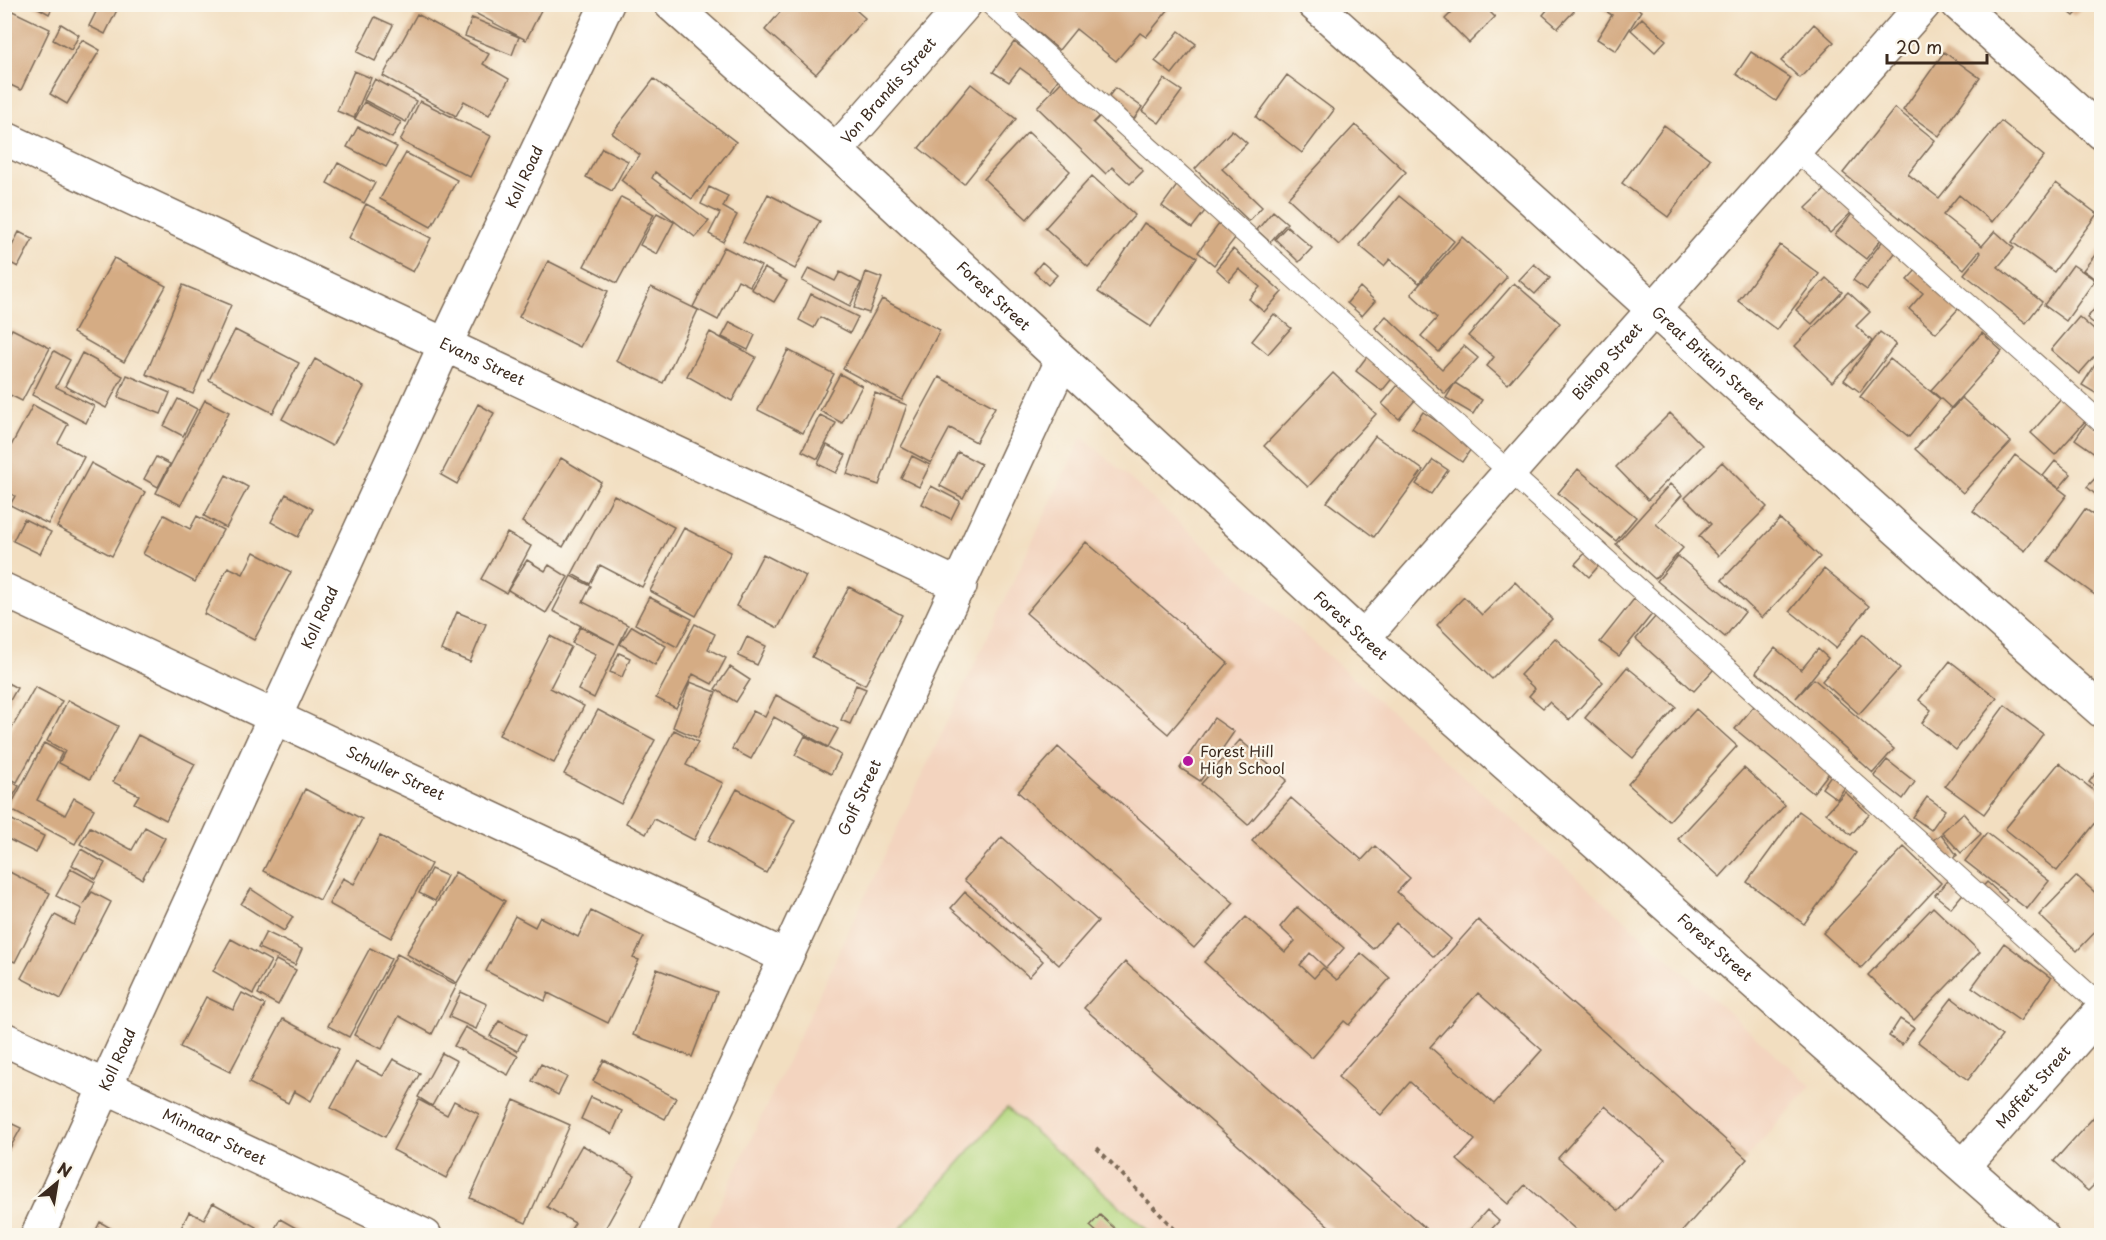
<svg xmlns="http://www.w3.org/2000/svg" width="2106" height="1240" font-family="'Playpen Sans',sans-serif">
<rect width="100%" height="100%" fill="#fbf7ec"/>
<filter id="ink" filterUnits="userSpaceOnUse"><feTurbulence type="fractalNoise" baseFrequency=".0167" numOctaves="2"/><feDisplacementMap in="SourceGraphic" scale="12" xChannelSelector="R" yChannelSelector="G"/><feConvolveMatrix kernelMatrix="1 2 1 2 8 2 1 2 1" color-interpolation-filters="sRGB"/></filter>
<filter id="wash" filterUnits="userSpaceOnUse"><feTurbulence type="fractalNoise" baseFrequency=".008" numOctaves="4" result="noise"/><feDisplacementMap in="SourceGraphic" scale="24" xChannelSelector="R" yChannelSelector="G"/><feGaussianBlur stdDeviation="1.35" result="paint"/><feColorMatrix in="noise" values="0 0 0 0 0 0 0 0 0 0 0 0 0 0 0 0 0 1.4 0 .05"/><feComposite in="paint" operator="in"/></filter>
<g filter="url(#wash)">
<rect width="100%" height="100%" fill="#f2dec0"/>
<path fill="#f3d4bf" d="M1082 436 1811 1086 1677 1235 705 1236Z"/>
<path fill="#b4d77f" stroke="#78804e" stroke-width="1.5" d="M1007 1108 1153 1235 894 1236Z"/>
<g id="blocks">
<path fill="#d5ac84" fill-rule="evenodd" d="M31 4H54L49 14Z
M100 4H120L105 34 89 26Z
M474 4H544L526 40 471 11Z
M787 4H849L865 18 816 74 765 30Z
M1024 4H1173L1146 37 1140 33 1116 61 1076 29 1059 50 1016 14Z
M1460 4H1482L1495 17 1469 43 1445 19Z
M1552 4H1567L1574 11 1558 28 1543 15Z
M1595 4H1630L1641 11 1616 51 1597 39 1612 15Z
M2060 5H2084L2074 16Z
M4 7 50 29 21 90 4 82Z
M417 14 489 54 483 64 509 79 489 115 464 101 456 116 383 76Z
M375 17 393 25 375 61 357 52Z
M472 18 519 37 512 55 465 36Z
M1642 18 1666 40 1655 52 1631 30Z
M61 24 79 35 71 50 53 40Z
M1814 24 1834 42 1800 78 1781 61Z
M1179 31 1196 44 1172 74 1155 61Z
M82 40 100 50 67 104 50 94Z
M1014 42 1061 75 1051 90 1020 68 1009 82 993 72Z
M1751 52 1791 78 1776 101 1736 74Z
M1944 52 1980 78 1939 136 1903 110Z
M354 71 371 78 354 118 337 111Z
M1287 75 1334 110 1302 153 1256 117Z
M1065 78 1102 114 1093 123 1143 171 1130 184 1112 167 1106 174 1037 107Z
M375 79 416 101 406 122 364 100Z
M654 79 736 142 692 199 655 172 652 178 709 221 695 237 621 180 640 155 612 133Z
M1164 79 1182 91 1159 123 1142 111Z
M971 84 1016 119 964 184 919 148Z
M1115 88 1142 107 1134 119 1106 100Z
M420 101 491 136 470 177 400 141Z
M364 102 401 122 392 138 355 119Z
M1895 108 1935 140 1908 174 1939 198 2001 121 2044 156 1992 222 1959 195 1943 215 1982 246 1995 231 2014 248 1998 267 2042 302 2026 323 1964 274 1981 253 1979 251 1964 269 1843 173Z
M1355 125 1406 172 1339 245 1288 198Z
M1664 125 1710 159 1668 217 1622 183Z
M358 127 397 147 386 167 347 147Z
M1232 130 1247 143 1222 169 1262 207 1249 221 1195 169Z
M1028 132 1070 171 1027 219 984 179Z
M602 148 628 161 612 191 586 177Z
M406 153 457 180 431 227 380 199Z
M338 163 375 183 364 203 327 183Z
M1092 176 1135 215 1088 267 1045 228Z
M2056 183 2097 214 2054 272 2012 242Z
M1178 184 1208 207 1192 228 1162 206Z
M1830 185 1854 210 1830 233 1806 208Z
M709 187 728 196 723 207 737 215 723 242 709 234 720 213 701 204Z
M768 194 820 221 795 269 743 242Z
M1399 196 1454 241 1419 283 1390 259 1384 266 1359 245Z
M621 197 654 214 617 283 584 266Z
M366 204 431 238 413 272 349 238Z
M1855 210 1885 234 1866 259 1835 235Z
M1273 211 1287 223 1270 242 1257 230Z
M657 213 674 222 657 254 640 245Z
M1144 223 1197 257 1151 327 1098 292Z
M1219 224 1236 237 1214 265 1198 252Z
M1287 226 1312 248 1299 262 1275 239Z
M19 232 33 239 18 267 5 260Z
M1462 237 1507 277 1439 352 1421 336 1437 318 1411 294Z
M1884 239 1898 249 1867 290 1853 280Z
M1780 245 1819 274 1777 330 1738 301Z
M724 247 761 266 750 286 738 280 718 320 693 307Z
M1233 249 1282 292 1264 312 1249 299 1260 287 1239 269 1229 281 1216 269Z
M2099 250 2102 252V284L2083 270Z
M114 258 166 286 124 362 73 333Z
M548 261 608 291 580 347 519 317Z
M1042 262 1057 275 1048 285 1034 272Z
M1534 264 1550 278 1535 294 1519 280Z
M2073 265 2095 280 2066 321 2044 305Z
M764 268 787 281 774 302 751 289Z
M809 268 835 281 840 272 861 283 850 306 802 281Z
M1918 268 1960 307 1936 333 1909 309 1923 293 1907 280Z
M866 272 882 278 869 313 854 308Z
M1826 278 1842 292 1812 324 1796 310Z
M1514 283 1560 323 1508 384 1487 366 1494 357 1468 336Z
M183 285 231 305 193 394 146 374Z
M651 287 698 310 663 383 616 361Z
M1360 287 1375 301 1362 316 1347 303Z
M1848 292 1870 312 1856 326 1872 341 1832 382 1795 346Z
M811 294 858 317 850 333 820 317 814 328 799 320Z
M882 299 940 330 902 400 843 369Z
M2102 300V330L2087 318Z
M1274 314 1291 328 1268 354 1252 341Z
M1386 316 1442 369 1464 346 1478 358 1445 394 1375 328Z
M2079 317 2102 337V348L2079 374 2051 350Z
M730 322 755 335 748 350 722 337Z
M12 329 50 348 22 401 4 392V343Z
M235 330 299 363 273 413 209 380Z
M710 332 756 357 732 401 687 376Z
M1880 332 1896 344 1860 392 1844 380Z
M1982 333 2002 351 1951 408 1931 390Z
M788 350 834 374 803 433 758 410Z
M54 351 70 360 56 387 94 406 86 423 32 395Z
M82 353 123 376 106 408 65 386Z
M2102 354V397L2082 385Z
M1368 355 1395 375 1382 391 1356 371Z
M315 359 364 387 332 446 282 419Z
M1890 359 1940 399 1909 437 1860 397Z
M1333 373 1376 414 1308 487 1264 446Z
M840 374 862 386 842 423 820 411Z
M127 375 170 393 161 414 118 397Z
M939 377 995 407 976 442 950 428 931 463 901 447Z
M1455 383 1482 400 1473 414 1446 398Z
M1398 385 1415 400 1399 419 1382 404Z
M875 393 907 405 879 485 847 474Z
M2063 397 2087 419 2055 455 2031 433Z
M1962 398 2011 442 1963 493 1915 449Z
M178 399 197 409 183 436 164 426Z
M205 400 229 412 181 505 156 493Z
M478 404 494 413 457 484 441 475Z
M33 405 68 424 58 443 84 457 48 524 10 505 15 496 4 490V459Z
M1423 412 1473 446 1462 462 1412 428Z
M1670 413 1702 445 1648 500 1616 467Z
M820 415 836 423 818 459 802 451Z
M2087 422 2102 433V458L2075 439Z
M1375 436 1423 470 1374 537 1327 502Z
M827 445 846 455 836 473 818 464Z
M958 452 981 464 963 498 940 486Z
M2015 455 2067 495 2025 551 1973 511Z
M912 456 930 465 919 487 901 478Z
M156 457 170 464 158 487 144 479Z
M561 458 601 482 563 547 522 522Z
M1433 460 1448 470 1431 494 1416 484Z
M2055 461 2071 474 2059 488 2043 476Z
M1722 462 1767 507 1718 556 1699 536 1711 524 1685 498Z
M91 463 145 492 112 556 57 527Z
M1578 469 1636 517 1616 541 1558 493Z
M2102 471V500L2087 487Z
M226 475 248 487 226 528 204 516Z
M1670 484 1682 495 1656 524 1683 548 1655 579 1616 544Z
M931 486 960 501 951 519 922 504Z
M286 494 313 509 298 537 271 522Z
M614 495 674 527 642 587 600 565 590 584 572 574Z
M2085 509 2102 520V585L2095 595 2048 561Z
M164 515 190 529 197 516 223 530 195 582 143 554Z
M24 519 51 532 40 554 13 541Z
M1780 519 1820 557 1762 618 1722 580Z
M684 528 731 552 696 616 650 591Z
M507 533 531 546 506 593 481 579Z
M1086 542 1228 663 1168 734 1026 613Z
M1588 550 1602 562 1589 577 1575 564Z
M254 552 291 572 254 640 204 614 228 567 243 574Z
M763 554 806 576 778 628 736 606Z
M1678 556 1745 612 1725 637 1657 581Z
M527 560 545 571 549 565 568 577 546 613 508 590Z
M1824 569 1869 606 1836 648 1790 611Z
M571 576 591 586 583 602 628 625 594 698 578 690 596 654 572 643 580 627 615 644 553 611Z
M1515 582 1552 619 1492 679 1437 625 1464 597 1482 615Z
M849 587 902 615 865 685 812 657Z
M649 597 692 619 677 647 635 624Z
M1634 599 1652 614 1619 656 1600 642Z
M457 612 486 624 470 662 441 650Z
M1656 616 1714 669 1694 691 1636 639Z
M695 624 715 634 708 649 726 658 712 684 693 674 676 708 656 698Z
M632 626 666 646 655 665 620 644Z
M1863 634 1900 668 1859 714 1822 681Z
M550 636 571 647 550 688 584 706 554 763 499 735Z
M747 637 766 646 757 665 738 656Z
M1555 638 1603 682 1569 720 1549 702 1543 708 1529 696 1535 689 1520 675Z
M1775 648 1801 670 1818 649 1828 658 1796 698 1814 679 1894 749 1873 773 1793 701 1756 672Z
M619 653 630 658 622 677 610 672Z
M1950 661 1997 698 1956 750 1922 723 1931 710 1919 700Z
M730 667 750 680 736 702 715 689Z
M1627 667 1676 707 1633 758 1585 718Z
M4 681 17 688 4 711Z
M690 682 716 692 698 738 673 727Z
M856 685 866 689 850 724 841 720Z
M35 687 62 701 17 782 4 776V742Z
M776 695 838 729 828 747 774 717 751 759 732 749 753 711 765 717Z
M68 700 118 726 90 779 59 763 65 751 47 741Z
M1755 705 1832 769 1813 793 1735 729Z
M2005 705 2043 734 1984 814 1945 786Z
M1696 709 1737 746 1669 821 1628 784Z
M598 710 655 740 621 804 564 774Z
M1214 718 1234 732 1200 781 1180 768Z
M674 730 698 742 686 765 723 783 694 840 654 819 646 834 626 823Z
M138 735 195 764 166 820 134 803 139 795 113 782Z
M805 736 841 755 831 774 795 755Z
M1240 740 1287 780 1248 825 1201 784Z
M44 743 62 753 37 800 65 815 74 798 94 809 75 844 9 809Z
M1058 747 1234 903 1194 948 1018 792Z
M1887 760 1915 782 1903 799 1874 776Z
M2059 763 2102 797V815L2057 871 2005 829Z
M1744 768 1785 805 1720 877 1678 839Z
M2098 770 2102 772V792L2089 782Z
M1833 772 1848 783 1837 799 1822 788Z
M4 777 19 786 4 812Z
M305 789 362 819 320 900 263 871Z
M737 789 795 820 766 873 708 841Z
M1845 792 1869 814 1851 835 1826 813Z
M1927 797 1945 810 1931 830 1913 817Z
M1291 798 1362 860 1375 846 1410 878 1397 892 1451 939 1434 957 1396 923 1373 949 1252 841Z
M1799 811 1856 853 1804 924 1747 882Z
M1963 813 1981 834 1961 853 1942 832Z
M10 819 44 836 36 853 4 837Z
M90 827 132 850 145 827 165 838 142 879 80 844Z
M1987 833 2049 881 2027 909 1965 861Z
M1941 834 1957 855 1945 864 1929 843Z
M380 836 431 864 391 938 329 904 343 878 354 884Z
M1002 837 1098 921 1059 965 964 880Z
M1904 847 1941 883 1861 968 1823 933Z
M81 849 105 863 96 879 72 865Z
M4 869 50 893 15 962 4 957Z
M71 869 95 882 83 905 92 892 111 902 61 999 21 978 55 915 74 925 82 909 56 896Z
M431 869 447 876 435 901 419 893Z
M455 872 505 901 457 983 406 954Z
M1951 876 1967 889 1951 908 1935 895Z
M2077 876 2102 899V925L2077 951 2039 915Z
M1987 882 2007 900 1998 910 1978 892Z
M251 889 293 917 284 931 241 904Z
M965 892 1043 961 1029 977 951 908Z
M1297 907 1344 948 1326 968 1310 953 1300 965 1314 978 1323 968 1337 980 1361 953 1390 978 1349 1025 1344 1021 1312 1058 1204 962 1246 917 1285 952 1295 941 1280 927Z
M1933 907 1980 952 1914 1020 1868 975Z
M591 911 644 937 633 958 639 960 608 1023 548 993 545 1001 486 971 515 916 535 927 540 917 578 937Z
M1478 920 1747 1159 1678 1236H1583L1525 1185 1508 1204 1457 1160 1475 1140 1410 1082 1381 1115 1338 1077ZM1478 993 1542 1050 1494 1104 1430 1047ZM1605 1106 1665 1159 1619 1211 1558 1158Z
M266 932 302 949 295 965 258 948Z
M231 939 271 961 253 994 213 971Z
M2004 943 2051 978 2020 1021 1972 987Z
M370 948 391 959 349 1037 328 1026Z
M397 954 457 985 432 1034 399 1016 382 1049 354 1035Z
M276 960 296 970 278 1005 258 994Z
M1125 962 1434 1236H1340L1084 1008Z
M657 969 717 992 692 1057 633 1035Z
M461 992 487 1004 476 1029 449 1017Z
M242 993 265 1005 230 1072 180 1047 206 997 233 1010Z
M1952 998 2002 1036 1968 1080 1918 1042Z
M283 1019 339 1049 311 1101 294 1091 288 1103 249 1083Z
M1900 1019 1914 1028 1902 1045 1889 1036Z
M499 1021 526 1035 517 1051 490 1036Z
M465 1027 518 1056 508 1075 454 1046Z
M442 1053 457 1061 432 1106 418 1097Z
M393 1059 420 1073 385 1137 331 1108 356 1062 383 1076Z
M604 1060 676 1098 665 1119 593 1081Z
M541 1064 567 1077 558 1095 532 1081Z
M591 1097 622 1111 612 1134 581 1119Z
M419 1100 447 1115 454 1101 479 1114 446 1178 393 1150Z
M514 1100 570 1125 526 1223 470 1198Z
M2102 1108V1177L2088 1191 2054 1161Z
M4 1120 21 1128 4 1159Z
M582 1145 635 1175 601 1236H576L569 1232 575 1223 547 1207Z
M213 1203 256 1227 252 1236H177L189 1212 204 1219Z
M1487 1210 1499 1221 1485 1236H1464Z
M1100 1215 1123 1236H1101L1090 1226Z
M280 1219 310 1236H271Z
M100 1222 119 1233 118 1236H93Z"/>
</g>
</g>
<g filter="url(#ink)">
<use href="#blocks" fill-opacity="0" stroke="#7b6957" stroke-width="1.5"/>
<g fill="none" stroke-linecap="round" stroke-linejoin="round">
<defs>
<path id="lane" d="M990 4 2102 1006
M1795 150 2102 423"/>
<g id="street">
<path id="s1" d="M671 4 836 151 1363 638 2042 1236"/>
<path id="s2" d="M1314 4C1578 238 1836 479 2102 711"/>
<path d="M1958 4 2102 133"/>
<path id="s3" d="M4 138 960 586"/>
<path id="s4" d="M836 151 965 4"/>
<path id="s5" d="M4 590 786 957"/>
<path id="s6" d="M1363 638 1924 4"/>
<path id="s7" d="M4 1039 425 1236"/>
<path id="s8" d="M1964 1166 2102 1010"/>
<path id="s9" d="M37 1236 446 343 607 4"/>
<path id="s10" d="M657 1236 1062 361"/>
</g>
</defs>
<use href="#lane" stroke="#7b6957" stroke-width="22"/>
<use href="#street" stroke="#7b6957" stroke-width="36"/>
<path stroke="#7b6957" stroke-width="4" stroke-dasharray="4.5 4.5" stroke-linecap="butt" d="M1097 1148 1181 1236"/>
<use href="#lane" stroke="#fff" stroke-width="20"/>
<use href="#street" stroke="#fff" stroke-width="33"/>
</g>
</g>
<circle fill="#b5179e" stroke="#fbf7ec" stroke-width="2" cx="1188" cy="761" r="6"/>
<g text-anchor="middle" stroke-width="4.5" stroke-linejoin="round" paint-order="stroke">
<g font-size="15" fill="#3b2a1e" stroke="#fbf7ec">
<text dy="5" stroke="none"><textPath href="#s4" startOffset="80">Von Brandis Street</textPath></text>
<text dy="5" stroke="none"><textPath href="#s9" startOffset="1166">Koll Road</textPath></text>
<text dy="5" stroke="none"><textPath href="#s1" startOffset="435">Forest Street</textPath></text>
<text dy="5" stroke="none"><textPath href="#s2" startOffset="530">Great Britain Street</textPath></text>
<text dy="5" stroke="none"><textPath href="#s3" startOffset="528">Evans Street</textPath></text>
<text dy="5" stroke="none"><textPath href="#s6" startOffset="369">Bishop Street</textPath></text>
<text dy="5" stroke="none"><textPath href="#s9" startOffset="680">Koll Road</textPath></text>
<text dy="5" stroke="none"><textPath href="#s1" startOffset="921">Forest Street</textPath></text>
<text dy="5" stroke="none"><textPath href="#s5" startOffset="432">Schuller Street</textPath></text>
<text dy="5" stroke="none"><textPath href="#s10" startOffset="483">Golf Street</textPath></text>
<text dy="5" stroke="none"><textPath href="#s1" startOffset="1407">Forest Street</textPath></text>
<text dy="5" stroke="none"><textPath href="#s9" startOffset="194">Koll Road</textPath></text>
<text dy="5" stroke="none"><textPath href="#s8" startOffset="105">Moffett Street</textPath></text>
<text dy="5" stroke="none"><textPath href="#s7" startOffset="232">Minnaar Street</textPath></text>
</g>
<g font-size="15" fill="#3b2a1e" stroke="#fbf7ec" text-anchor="start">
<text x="1200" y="757">Forest Hill<tspan x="1200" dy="17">High School</tspan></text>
</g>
</g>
<rect width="2106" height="1240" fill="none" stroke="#fbf7ec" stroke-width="24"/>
<g transform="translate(57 1183) rotate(30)" stroke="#fbf7ec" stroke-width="4.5" paint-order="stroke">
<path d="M0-4.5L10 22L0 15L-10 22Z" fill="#3b2a1e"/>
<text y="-9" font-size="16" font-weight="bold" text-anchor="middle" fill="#3b2a1e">N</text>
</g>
<path d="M1887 54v9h100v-9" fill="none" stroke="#3b2a1e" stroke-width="3"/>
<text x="1896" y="54" font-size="18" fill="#3b2a1e" stroke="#fbf7ec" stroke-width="4.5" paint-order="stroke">20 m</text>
</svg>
